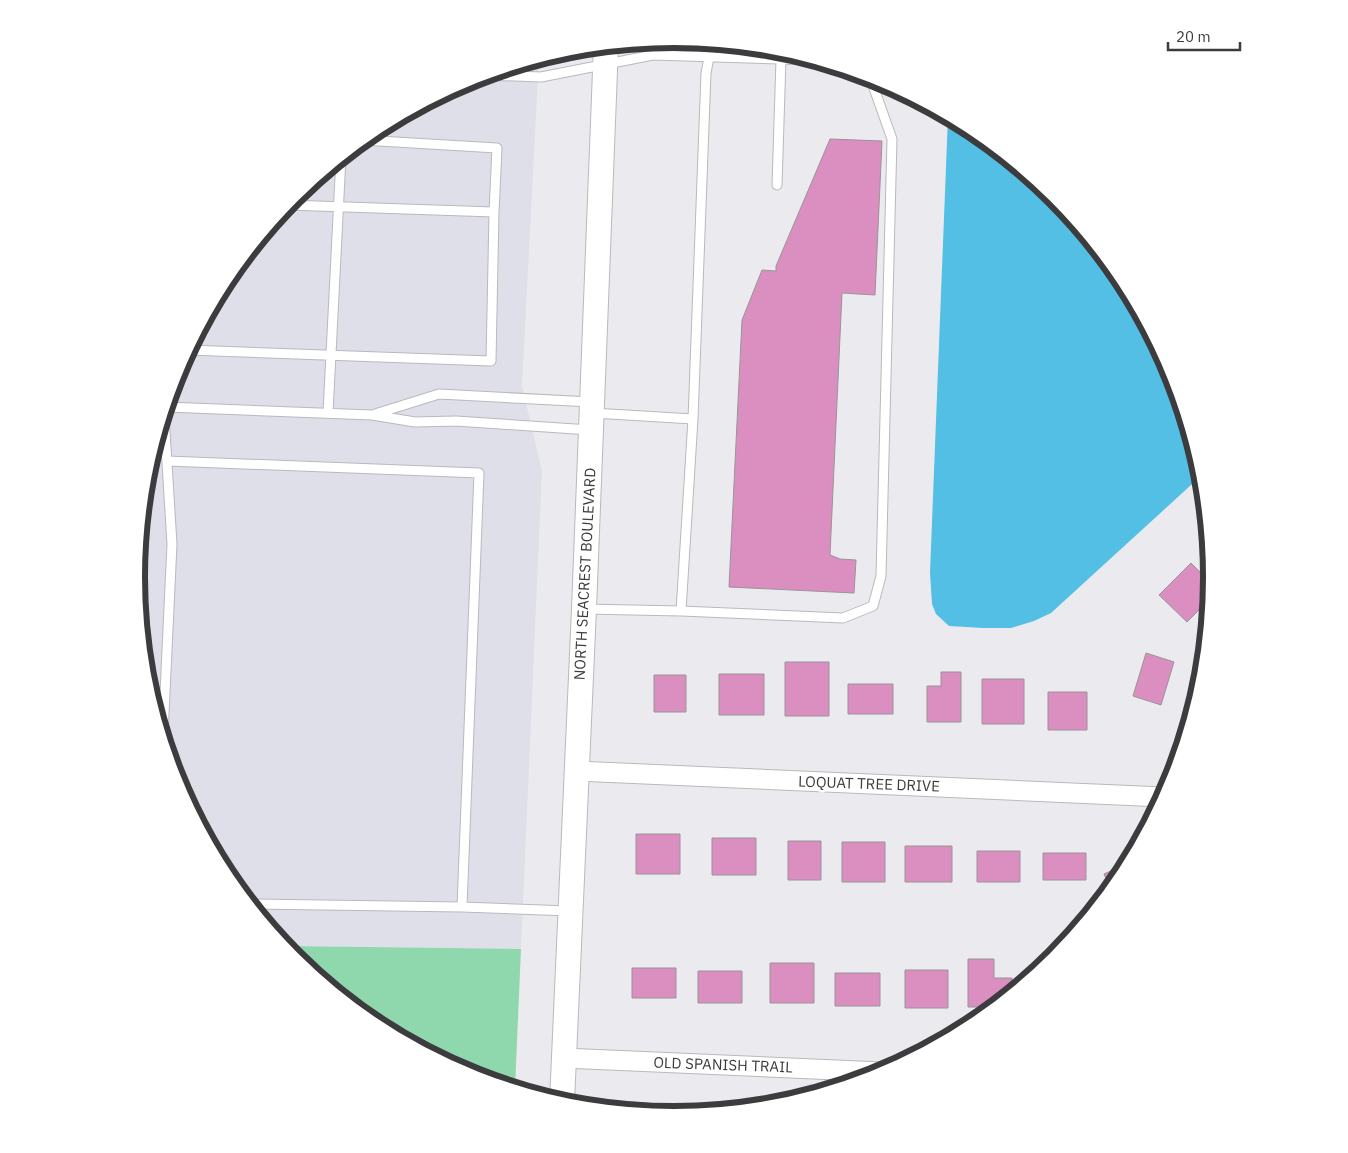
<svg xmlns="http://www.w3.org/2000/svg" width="1348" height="1153" font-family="'IBM Plex Sans',sans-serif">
<rect width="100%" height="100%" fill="#ebebef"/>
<path fill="#dfdfea" d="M539 58 522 386 542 471 521 949 285 946 227 875 177 782 147 681 136 576 147 471 177 370 227 278 294 196 375 129 468 80Z"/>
<path fill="#8fd8ad" d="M285 946 521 949 515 1088 468 1073 375 1023 294 957Z"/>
<path fill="#53bfe5" d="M948 116 973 130 1054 196 1121 278 1171 371 1201 472 1202 475 1051 613 1034 621 1011 628H983L949 626 936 614 932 604 930 573Z"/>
<path fill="#db8fc1" stroke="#989497" d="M830 139 882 141 875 295 842 293 830 555 840 559 856 560 854 593 729 587 742 320 762 270 776 271V266Z
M1191 563 1211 583 1210 599 1187 622 1159 595Z
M1146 653 1174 662 1161 705 1133 696Z
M785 662H829V716H785Z
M941 672H961V722H927V686H941Z
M719 674H764V715H719Z
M654 675H686V712H654Z
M982 679H1024V724H982Z
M848 684H893V714H848Z
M1048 692H1087V730H1048Z
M636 834H680V874H636Z
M712 838H756V875H712Z
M788 841H821V880H788Z
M842 842H885V882H842Z
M905 846H952V882H905Z
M977 851H1020V882H977Z
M1043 853H1086V880H1043Z
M1127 864 1121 875 1110 888 1104 874Z
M968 959H994V978H1012V992L993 1007H968Z
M770 963H814V1003H770Z
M632 968H676V998H632Z
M905 970H948V1008H905Z
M698 971H742V1003H698Z
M835 973H880V1006H835Z"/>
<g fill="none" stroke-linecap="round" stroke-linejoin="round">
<defs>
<path id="service" d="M485 75 541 77 653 55 814 60
M362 140 497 148 494 212
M777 185 781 59
M188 350 491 361 494 212 287 205
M166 407 372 415 415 422 456 421 590 430
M328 413 341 157
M593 413 693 419
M375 414 439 394 591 402
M167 461 479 473 462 907
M584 609 681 611 843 618 873 606 881 576 892 139 870 77
M681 611 693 419 706 73 712 42
M163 735 172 544 164 415
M250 904 462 907 570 911"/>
<path id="minor" d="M576 771 1163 797
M563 1058 882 1072"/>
<path id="tertiary" d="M562 1102 584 609 606 45"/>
</defs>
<use href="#service" stroke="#b9b9bd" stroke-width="11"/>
<use href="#minor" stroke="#b9b9bd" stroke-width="21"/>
<use href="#tertiary" stroke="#b9b9bd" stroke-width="26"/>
<use href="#service" stroke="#fff" stroke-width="9"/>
<use href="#minor" stroke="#fff" stroke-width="19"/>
<use href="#tertiary" stroke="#fff" stroke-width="24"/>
</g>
<g text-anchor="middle" stroke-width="5" stroke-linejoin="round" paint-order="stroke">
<g font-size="15" fill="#3c3c3e" stroke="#fff">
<text transform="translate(585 574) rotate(-87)" y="5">NORTH SEACREST BOULEVARD</text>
<text transform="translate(869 784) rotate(2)" y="5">LOQUAT TREE DRIVE</text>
<text transform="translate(723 1065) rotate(2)" y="5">OLD SPANISH TRAIL</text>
</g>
</g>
<path d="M0 0H1348V1153H0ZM145 577a529 529 0 1 1 1058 0a529 529 0 1 1-1058 0Z" fill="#fff" fill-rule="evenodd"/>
<path fill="none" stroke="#3c3c3e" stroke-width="6" d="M145 577a529 529 0 1 1 1058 0a529 529 0 1 1-1058 0Z"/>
<path d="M1168 42v8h72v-8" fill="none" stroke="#3c3c3e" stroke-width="2.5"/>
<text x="1176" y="42" font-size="15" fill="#3c3c3e" stroke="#ffffff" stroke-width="4" paint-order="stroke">20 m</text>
</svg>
